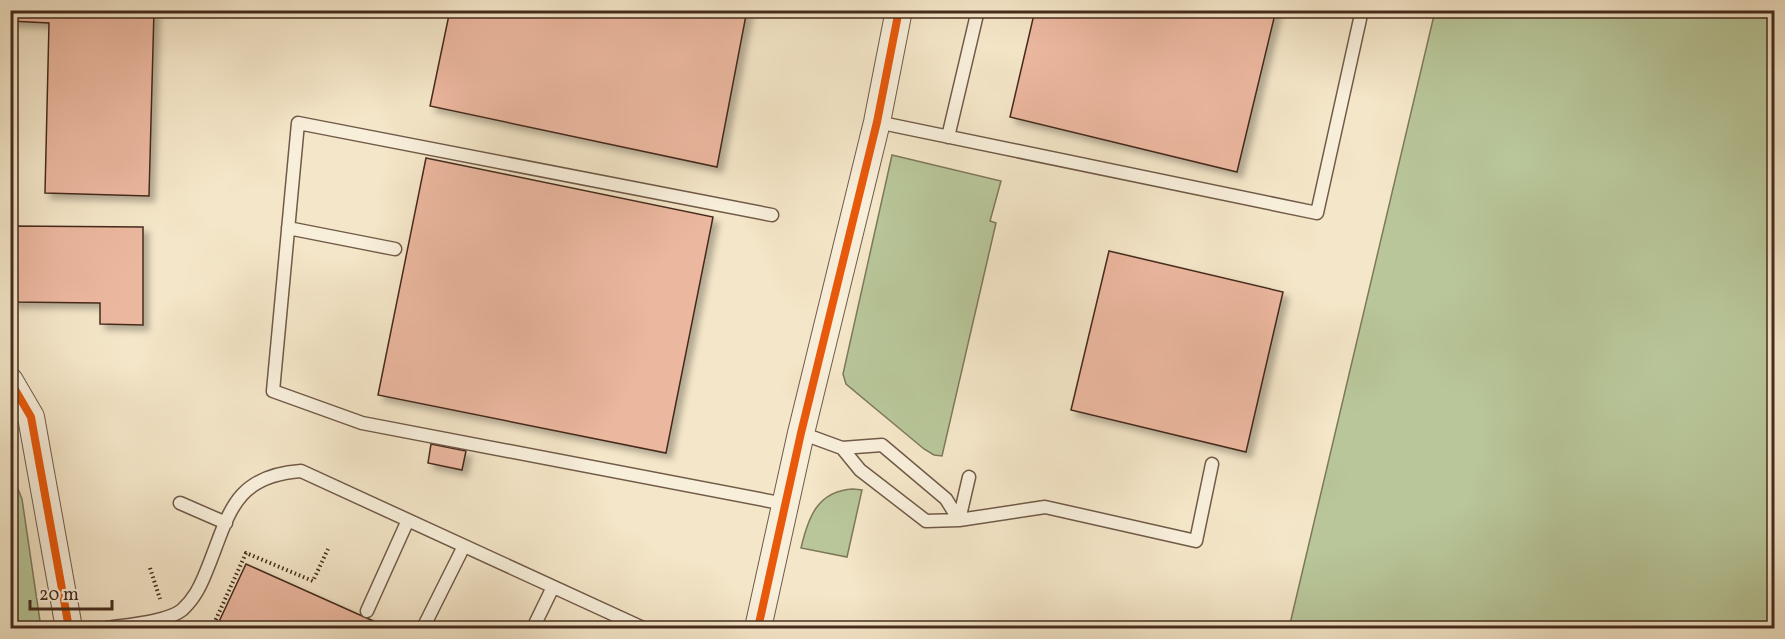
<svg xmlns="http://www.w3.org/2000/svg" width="1785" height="639" font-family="Vollkorn,serif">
<defs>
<filter id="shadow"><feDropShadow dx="5.5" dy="5.5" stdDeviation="3" flood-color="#0004"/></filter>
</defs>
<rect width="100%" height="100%" fill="#f4e6c8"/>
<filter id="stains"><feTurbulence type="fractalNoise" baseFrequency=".00333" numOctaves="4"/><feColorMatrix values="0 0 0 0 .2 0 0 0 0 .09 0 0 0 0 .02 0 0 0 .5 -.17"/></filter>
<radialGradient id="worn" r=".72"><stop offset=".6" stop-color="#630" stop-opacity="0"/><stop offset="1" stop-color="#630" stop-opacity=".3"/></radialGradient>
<path fill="#b8c699" stroke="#7e785b" stroke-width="1.5" d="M1435 11H1774V628H1289Z
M892 155 1001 181 990 221 996 223 942 456 934 455 924 449 846 384 843 374Z
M10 469 22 499 41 628H21L11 604Z
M853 489 862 490 847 557 801 548C808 518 817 491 853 489Z"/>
<path fill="#ebb79f" stroke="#452b1d" stroke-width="1.5" filter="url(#shadow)" d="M10 10H154L149 196 45 193 49 23 10 21Z
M450 10H747L717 167 430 106Z
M1035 10H1276L1237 172 1010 117Z
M426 158 713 217 666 453 378 395Z
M10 226 143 227V325L100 324V303L10 302Z
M1109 251 1283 292 1246 452 1071 410Z
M431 444 466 451 462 470 428 463Z
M246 564 389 628H216Z"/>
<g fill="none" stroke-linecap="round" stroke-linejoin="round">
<defs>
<path id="service" d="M877 122 1317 213 1362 10
M948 137 978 10
M772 215 298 123 273 391 362 423 785 504
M288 228 395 249
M801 433 842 448 882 445 946 499 959 520
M842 448 860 470 926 521 959 520 1045 507 1196 541 1212 464
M180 503 226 523
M959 520 969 477
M367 611 408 520
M107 628C126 625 167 622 182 610 194 599 200 587 206 572 229 517 231 476 301 471L643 628
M423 628 464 546
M533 628 553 587"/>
<path id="minor" d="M10 381 31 417 69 628
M758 628 801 433 877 122 899 10"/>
</defs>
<use href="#service" stroke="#715a48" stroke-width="15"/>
<use href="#minor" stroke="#715a48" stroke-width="28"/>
<path stroke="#452b1d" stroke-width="4" stroke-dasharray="1.5 3" stroke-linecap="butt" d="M150 568 160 599
M212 628 246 553 313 581 328 549"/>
<use href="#service" stroke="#f8efdb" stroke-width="12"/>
<use href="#minor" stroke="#f8efdb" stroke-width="26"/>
<defs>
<path id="cycleway" d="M10 381 31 417 69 628
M758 628 801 433 877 122 899 10"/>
</defs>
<use href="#cycleway" stroke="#f8efdb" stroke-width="11"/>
<use href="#cycleway" stroke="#e8590c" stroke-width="8"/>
</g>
<rect width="1785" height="639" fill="none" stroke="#f4e6c8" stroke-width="36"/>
<rect x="12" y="12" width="1761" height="615" fill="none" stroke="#452b1d" stroke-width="3"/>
<rect x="18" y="18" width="1749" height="603" fill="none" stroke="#452b1d" stroke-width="1.5"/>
<path d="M30 600v9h82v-9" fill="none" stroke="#452b1d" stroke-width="3"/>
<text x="39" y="600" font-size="18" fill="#452b1d" stroke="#f8efdb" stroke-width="4.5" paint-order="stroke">20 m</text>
<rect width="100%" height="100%" filter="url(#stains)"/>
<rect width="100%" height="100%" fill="url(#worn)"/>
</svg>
